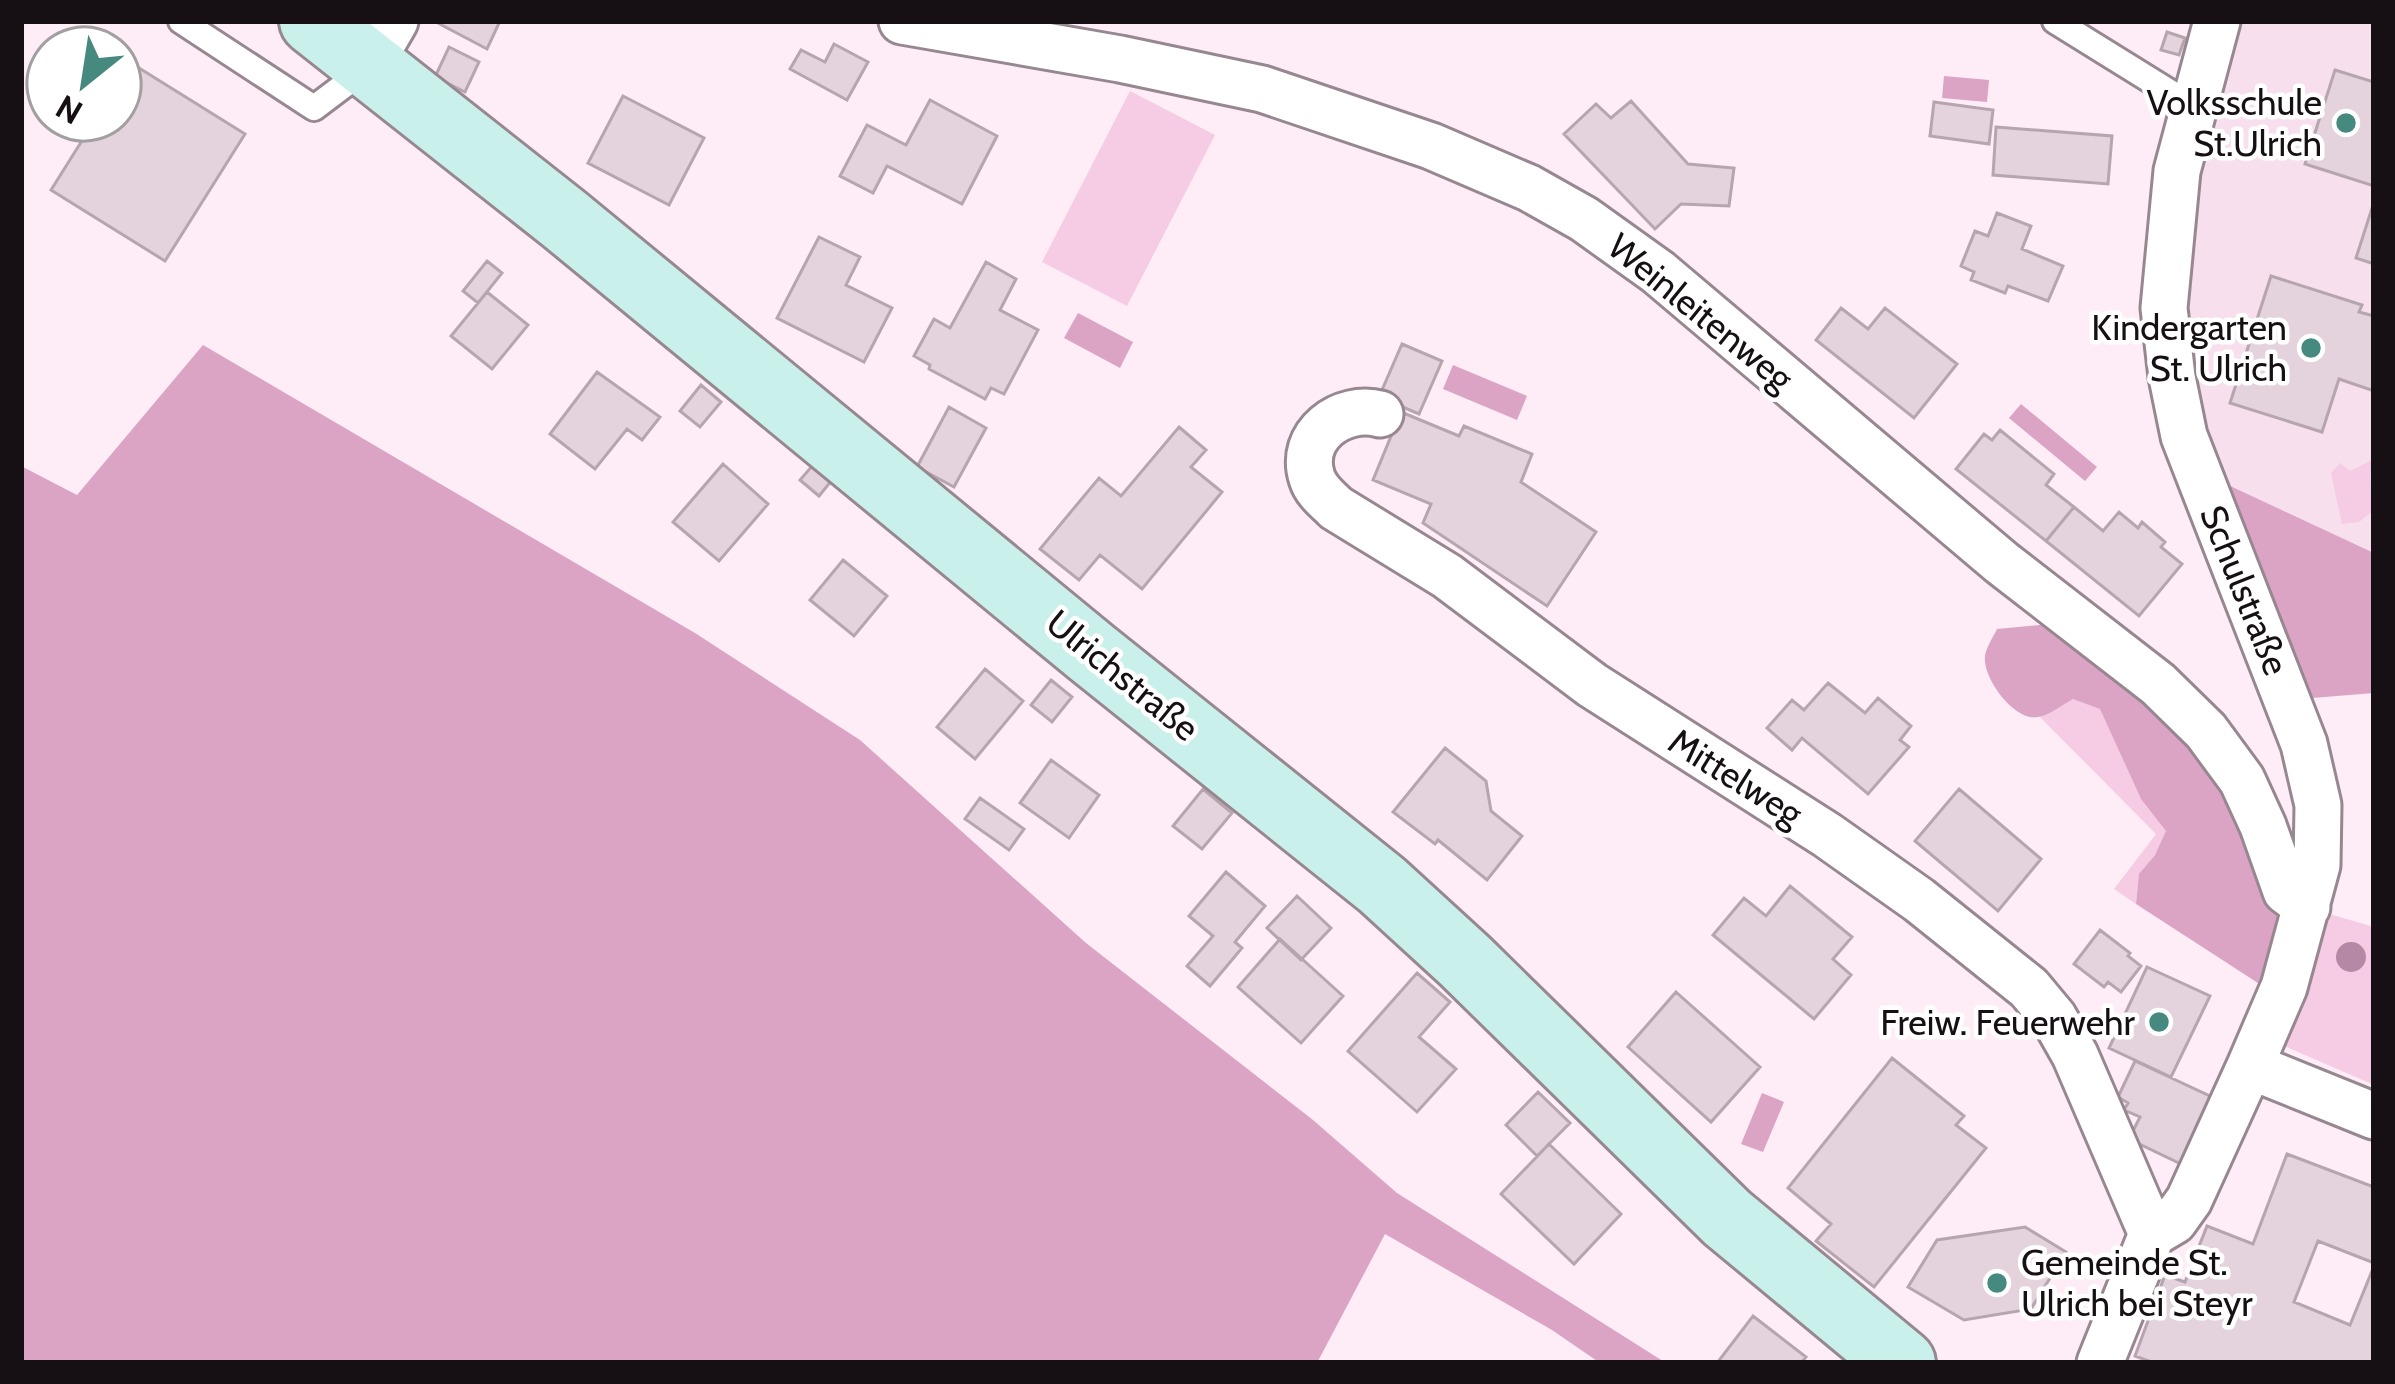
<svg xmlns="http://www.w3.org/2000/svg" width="2395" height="1384" font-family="Cabin,sans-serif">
<rect width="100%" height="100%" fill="#feedf6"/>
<path fill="#f7dfed" d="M2230 21H2374V553L2211 477 2173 282Z"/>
<path fill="#f6cbe4" d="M1130 91 1215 135 1127 306 1042 262Z
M2374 459 2370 475 2374 510 2359 522 2342 524 2331 473 2340 463 2350 471Z
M2073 699 2100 708 2141 799 2167 831 2155 855 2139 875 2136 904 2114 889 2156 834 2040 717Z
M2319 911 2374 927V1085L2282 1045Z"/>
<path fill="#dba4c4" d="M1944 76 1989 80 1987 102 1942 98Z
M1078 313 1133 342 1120 368 1064 338Z
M203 345 695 633 860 740 1086 943 1313 1120 1397 1193 1666 1363H1600L1552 1330 1385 1234 1317 1363H21V466L77 495Z
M1453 365 1527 396 1517 420 1443 389Z
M2021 404 2097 467 2085 481 2009 418Z
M2211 477 2374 553V693L2300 699Z
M2050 624 2203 740 2278 912 2261 985 2136 904 2139 874 2155 855 2166 831 2141 799 2100 709 2073 699C2062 705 2050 715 2038 717 2015 722 1982 678 1985 656 1986 648 1993 637 1997 629Z
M1762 1093 1784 1102 1763 1152 1741 1144Z"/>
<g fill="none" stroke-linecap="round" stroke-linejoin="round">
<path stroke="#dba4c4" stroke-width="12" d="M21 683 44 684C61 705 57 718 50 742
M32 785C9 875 125 857 177 879 207 892 225 937 260 951 276 957 297 953 314 956 332 958 350 965 368 969L390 1007 437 1017 516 977 549 987 551 1011 539 1062 563 1091 600 1106 688 1117 732 1097 803 1095 840 1113 845 1158 830 1212 839 1289 928 1341 944 1363"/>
</g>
<path fill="#e4d2dc" stroke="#b6a5ae" stroke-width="3" d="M434 21H500L487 49Z
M2167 32 2185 38 2179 55 2161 50Z
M834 44 868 62 847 100 790 69 801 50 825 62Z
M449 47 479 62 465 92 435 77Z
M131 63 245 134 165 261 51 190 95 120H120V80Z
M2335 70 2374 82V186L2305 164Z
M623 96 704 138 669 205 588 163Z
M930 100 997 136 962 204 887 166 873 193 840 176 867 125 906 145Z
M1631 101 1688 164 1734 168 1729 206 1681 204 1655 229 1564 134 1596 104 1611 118Z
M1934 102 1993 110 1989 144 1930 136Z
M1996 127 2112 136 2108 184 1993 175Z
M2374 202V264L2356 258Z
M1997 213 2031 226 2022 249 2063 266 2048 301 2008 286 2005 293 1971 280 1974 272 1961 266 1975 231 1988 236Z
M819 237 860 257 846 285 892 308 864 362 777 318Z
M487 261 502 273 478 303 463 291Z
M986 262 1016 279 1000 310 1038 330 1004 394 991 388 985 399 929 369 930 365 914 356 934 319 950 328Z
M2271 276 2362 305 2359 312 2374 316V391L2339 379 2322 432 2230 403Z
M487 292 528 325 492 369 451 336Z
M1841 308 1868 329 1885 308 1957 364 1914 418 1816 340Z
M1402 344 1442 361 1419 414 1379 397Z
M597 372 660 417 642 440 627 429 595 469 550 434Z
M701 385 721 402 700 427 680 411Z
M949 407 986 428 954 487 917 467Z
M1401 412 1459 436 1464 426 1532 454 1521 482 1596 532 1547 606 1423 523 1431 504 1373 480Z
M1179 427 1206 450 1191 467 1222 492 1142 589 1100 555 1079 580 1040 549 1099 478 1121 496Z
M2000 430 2054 474 2046 485 2074 507 2046 541 1956 469 1984 434 1992 440Z
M723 464 768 504 719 561 673 522Z
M813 465 832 480 819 496 800 480Z
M2074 507 2103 531 2119 512 2138 528 2142 522 2165 542 2161 547 2182 564 2139 616 2046 541Z
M843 560 887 596 854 636 810 600Z
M985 669 1023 701 975 759 937 727Z
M1051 680 1072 697 1052 722 1031 705Z
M1828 683 1865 713 1878 698 1911 726 1900 740 1909 747 1868 794 1802 738 1792 750 1767 728 1792 700 1804 710Z
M1445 748 1486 781 1491 811 1522 836 1487 880 1438 840 1435 844 1393 812Z
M1051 760 1099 795 1069 838 1020 803Z
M1203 789 1232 813 1202 849 1173 826Z
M1959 789 2041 859 1998 911 1915 841Z
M980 798 1024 829 1009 850 965 819Z
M1226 872 1265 906 1235 942 1242 948 1210 986 1187 966 1213 936 1189 916Z
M1790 886 1852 937 1833 959 1851 975 1814 1019 1713 935 1744 898 1766 916Z
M1297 896 1331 928 1301 960 1267 928Z
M2100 930 2130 953 2128 956 2141 966 2121 992 2108 982 2104 987 2074 964Z
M1280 939 1343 996 1301 1043 1238 987Z
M2147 967 2210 996 2171 1077 2109 1048Z
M1417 973 1450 1002 1419 1037 1456 1069 1417 1112 1348 1051Z
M1676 992 1760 1067 1711 1122 1628 1047Z
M1892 1058 1964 1116 1956 1125 1986 1148 1874 1287 1816 1241 1831 1224 1788 1188Z
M2135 1061 2212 1097 2181 1164 2129 1139 2140 1117 2124 1110 2128 1103 2118 1097Z
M1538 1092 1570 1123 1537 1156 1506 1125Z
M1549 1144 1621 1214 1574 1264 1501 1194Z
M2287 1154 2374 1187V1263L2318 1241 2294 1302 2350 1325 2374 1266V1363H2154L2135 1356 2165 1275 2185 1282 2207 1226 2253 1244Z
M2025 1227 2066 1252 2031 1309 1964 1320 1908 1287 1937 1240Z
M1753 1316 1806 1357 1801 1363H1717Z"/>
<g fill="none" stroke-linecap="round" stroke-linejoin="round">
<defs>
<path id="lane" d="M181 21 314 108 367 68
M2055 21 2192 106"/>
<path id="street" d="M902 21 1120 59 1262 89 1431 146 1529 188 1584 219 1658 272 2002 563 2158 684 2206 731 2242 780 2263 826 2286 891 2307 907
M369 66 395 21
M1380 414C1342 404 1298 435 1312 478 1316 491 1327 499 1336 508L1447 576 1592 685 1827 835 1919 900 2029 988 2054 1018 2075 1055 2152 1234
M2250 1066 2374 1116
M2100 1363 2152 1234 2174 1221 2189 1200 2250 1066 2284 987 2317 865 2318 805 2304 744 2184 436 2172 377 2164 308 2177 171 2217 21"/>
<path id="secondary" d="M313 21 564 219 1092 653 1382 885 1465 961 1727 1218 1902 1363"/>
</defs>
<use href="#lane" stroke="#978790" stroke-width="30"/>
<use href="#street" stroke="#978790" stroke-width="51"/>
<use href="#secondary" stroke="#978790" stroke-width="72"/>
<use href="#lane" stroke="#fff" stroke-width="24"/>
<use href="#street" stroke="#fff" stroke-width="45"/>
<use href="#secondary" stroke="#c9f0eb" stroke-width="66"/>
</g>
<circle fill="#b589a5" cx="2351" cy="957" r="15"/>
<g fill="#45897f" stroke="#fff" stroke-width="4.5">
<circle cx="2346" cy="123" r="12"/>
<circle cx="2311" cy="348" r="12"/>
<circle cx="2159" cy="1022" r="12"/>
<circle cx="1997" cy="1283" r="12"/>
</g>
<g text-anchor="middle" stroke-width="9" stroke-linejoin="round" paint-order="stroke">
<g font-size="36" fill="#161014" stroke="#fff" text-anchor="end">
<text x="2322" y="115">Volksschule<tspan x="2322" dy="41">St.Ulrich</tspan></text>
<text x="2287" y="340">Kindergarten<tspan x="2287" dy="41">St. Ulrich</tspan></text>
<text x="2135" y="1035">Freiw. Feuerwehr</text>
<text x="2021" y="1275" text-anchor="start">Gemeinde St.<tspan x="2021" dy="41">Ulrich bei Steyr</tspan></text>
</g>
<g font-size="36" fill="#161014" stroke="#fff">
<text transform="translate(1701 312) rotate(39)" y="13">Weinleitenweg</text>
<text transform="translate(2245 590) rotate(68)" y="13">Schulstraße</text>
<text transform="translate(1123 675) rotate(39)" y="13">Ulrichstraße</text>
<text transform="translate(1736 777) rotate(32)" y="13">Mittelweg</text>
</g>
</g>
<rect width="2395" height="1384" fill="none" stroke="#161014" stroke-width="48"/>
<g transform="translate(84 84) rotate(210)"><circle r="57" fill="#ffffff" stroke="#a29fa1" stroke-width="3"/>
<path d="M0-9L21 45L0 30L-21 45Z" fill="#45897f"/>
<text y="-18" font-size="33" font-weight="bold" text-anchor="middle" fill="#161014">N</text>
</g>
</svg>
